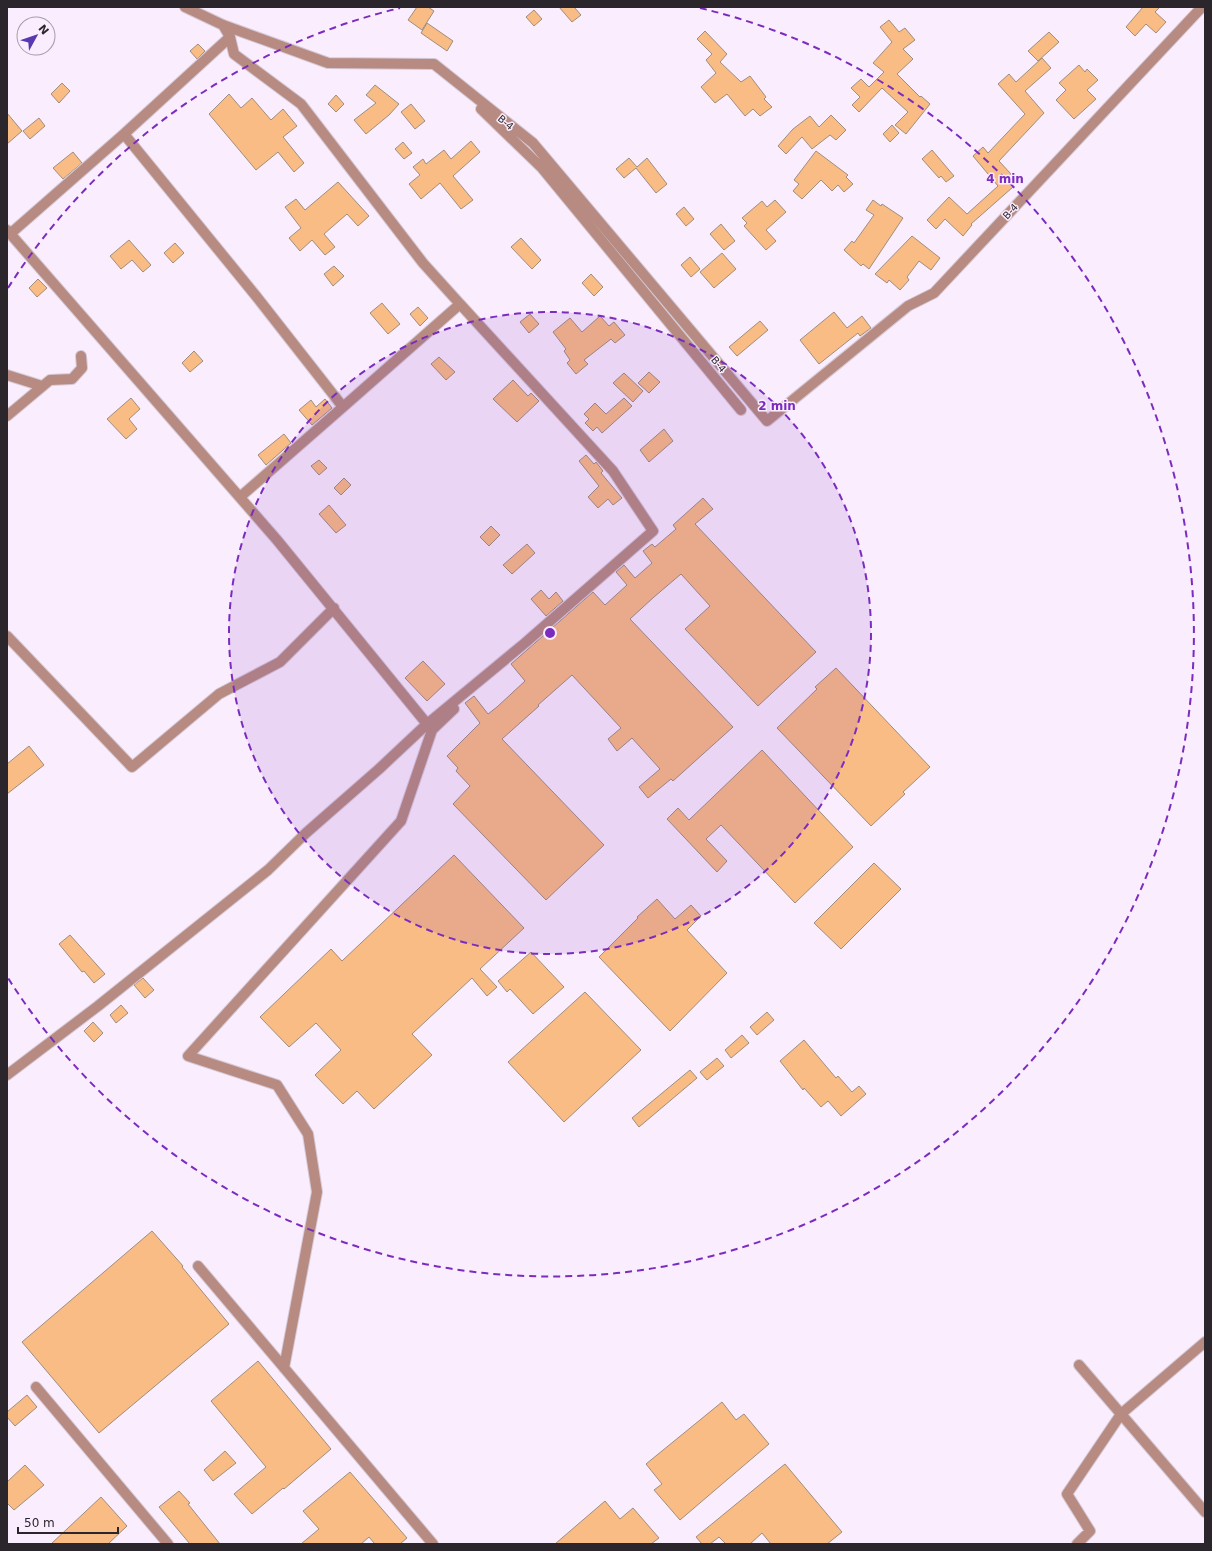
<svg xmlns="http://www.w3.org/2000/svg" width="1212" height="1551" font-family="'DejaVu Sans',sans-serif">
<rect width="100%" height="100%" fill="#faedfd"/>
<path fill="#f9bc84" stroke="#a08d7d" d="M417 7H428L434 11 422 30 408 20Z
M559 7H574L581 15 572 22Z
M1143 7H1160L1155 12 1166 22 1156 33 1146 24 1135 36 1126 27Z
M534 10 542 19 534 26 526 17Z
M889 20 899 32 905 28 915 40 903 49 913 59 897 74 920 97 921 96 930 104 906 134 895 125 908 112 882 88 859 112 852 105 860 97 851 88 861 79 869 87 884 72 873 63 892 42 880 27Z
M427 23 453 41 447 51 421 33Z
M705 31 727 54 720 62 741 82 750 76 766 97 764 99 772 107 760 116 753 109 745 116 727 94 715 103 701 87 716 73 706 60 712 54 697 39Z
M1049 32 1059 42 1038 61 1028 51Z
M198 44 205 51 197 59 190 51Z
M1042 58 1051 68 1025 91 1044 113 999 161 1011 174 1005 179 1013 187 971 224 972 225 963 236 945 219 936 229 927 220 949 197 967 214 998 186 973 156 983 147 988 153 1025 114 998 84 1009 74 1016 82Z
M1079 65 1085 72 1087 69 1098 80 1087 90 1096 99 1074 119 1056 100 1066 90 1059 83Z
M62 83 70 91 59 103 51 94Z
M375 85 399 104 389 115 366 134 354 120 376 103 366 95Z
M229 94 241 108 252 98 271 120 283 109 297 126 283 137 304 163 294 172 278 152 256 170 209 114Z
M336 95 344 104 336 112 328 104Z
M411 104 425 121 415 129 401 112Z
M7 113 22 131 7 144Z
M831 115 846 130 836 140 830 135 812 149 802 137 786 154 778 146 793 129 810 116 819 127Z
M39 118 45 126 30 139 23 131Z
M892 125 899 133 890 142 883 134Z
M471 141 480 152 453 176 473 200 461 209 440 183 421 199 409 184 420 175 413 167 423 159 426 164 444 150 451 159Z
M403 142 412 153 404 159 395 149Z
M932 150 954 176 946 182 941 176 939 178 922 159Z
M816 151 848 175 846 177 853 184 844 192 838 185 832 191 821 180 802 199 793 191 799 184 794 180Z
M73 152 82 163 63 179 53 168Z
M629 158 637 167 647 158 667 184 656 193 636 168 624 178 616 169Z
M338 182 369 216 358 226 347 214 324 234 335 247 325 255 312 240 300 251 289 238 301 228 285 207 296 199 305 210Z
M775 200 786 212 766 230 776 241 766 250 744 226 747 223 742 218 762 201 767 207Z
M873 200 881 206 882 204 903 218 869 269 863 264 861 266 844 250 852 241 854 243 874 215 866 210Z
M684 207 694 219 686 226 676 214Z
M721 224 735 241 724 250 710 234Z
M912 236 940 258 931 270 919 261 907 277 909 280 900 290 889 280 887 283 875 274Z
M521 238 541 260 532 269 511 247Z
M129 240 151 265 143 272 132 260 121 269 110 256Z
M175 243 184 253 173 263 164 253Z
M722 253 736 269 714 288 700 272Z
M690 257 700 269 691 277 681 265Z
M334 266 344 276 333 286 324 274Z
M591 274 603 287 594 296 582 283Z
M38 279 47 288 37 297 29 288Z
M382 303 400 324 388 334 370 313Z
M418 307 428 318 420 326 410 314Z
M834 312 847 328 862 316 871 328 860 336 858 333 819 364 800 340Z
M530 314 539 324 529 333 520 322Z
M600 316 609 326 614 322 625 335 615 343 611 339 584 360 588 364 576 374 567 363 570 360 564 351 566 349 553 332 570 318 582 332Z
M760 321 768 330 737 356 729 347Z
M194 351 203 361 190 372 182 363Z
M439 357 455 372 446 380 431 364Z
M649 372 660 382 649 393 638 383Z
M624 373 643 391 633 402 613 383Z
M513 380 528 396 531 393 539 401 517 422 493 399Z
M131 398 140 409 129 419 137 429 126 439 107 419Z
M624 398 632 406 602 433 597 427 593 431 585 423 589 419 584 414 595 403 606 414Z
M325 399 332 408 312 425 299 410 311 400 316 407Z
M664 429 673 441 649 462 640 450Z
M284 434 291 443 266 465 258 455Z
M586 455 594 464 596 462 603 471 601 473 622 498 613 505 608 499 598 508 588 497 599 486 579 461Z
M319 460 327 468 319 475 311 466Z
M344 478 351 485 341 495 334 488Z
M703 498 713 509 695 524 816 652 758 706 685 629 710 606 681 574 654 597 630 619 733 727 673 781 671 779 648 798 639 787 660 769 632 738 617 751 608 739 621 728 572 675 538 705 539 706 502 739 604 845 546 900 453 804 470 786 456 771 458 768 447 756 480 723 465 703 474 696 488 714 497 707 525 681 511 664 593 592 605 605 627 585 616 572 624 565 635 578 652 563 643 551 652 544 655 547 676 529 673 525Z
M329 505 346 525 336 533 319 514Z
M491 526 500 535 489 546 480 537Z
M527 544 535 553 512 574 503 565Z
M541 590 549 599 556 592 563 601 546 616 531 599Z
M423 661 445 684 427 701 405 678Z
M836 668 930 767 903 792 905 794 871 826 777 728 817 689 815 687Z
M29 746 44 765 7 794V764Z
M762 750 853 847 795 903 721 825 706 839 727 861 717 872 667 819 678 808 689 820Z
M454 855 524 928 480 969 497 987 487 996 472 978 412 1034 432 1055 374 1109 357 1091 343 1104 315 1075 341 1050 316 1023 289 1047 260 1017 331 949 342 961Z
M874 863 901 889 841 949 814 923Z
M657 899 675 919 691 905 701 916 687 930 727 973 670 1031 599 957 638 918 637 917Z
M70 935 105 974 94 983 84 971 82 972 59 944Z
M531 952 564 987 533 1014 510 989 507 992 498 981Z
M143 978 154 990 145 998 134 985Z
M585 992 641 1050 564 1122 508 1062Z
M121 1005 128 1013 116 1023 110 1015Z
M767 1012 774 1020 757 1035 750 1027Z
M93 1022 103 1033 94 1042 84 1031Z
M742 1035 749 1043 731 1058 725 1050Z
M804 1040 836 1078 838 1076 852 1092 859 1086 866 1094 841 1116 828 1101 821 1107 804 1088 803 1090 780 1061Z
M717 1058 724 1066 707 1080 700 1072Z
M690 1070 697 1078 639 1127 632 1118Z
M152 1231 183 1266 182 1267 229 1324 99 1433 22 1342Z
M258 1361 331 1449 284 1489 283 1488 252 1514 234 1494 266 1467 211 1401Z
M27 1395 37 1407 15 1426 7 1417V1412Z
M722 1402 736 1420 744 1414 769 1444 680 1520 654 1490 662 1484 646 1464Z
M225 1451 236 1463 213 1481 204 1470Z
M785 1464 842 1532 827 1544H771L762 1533 750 1544H726L719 1537 710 1544H702L696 1537Z
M25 1465 44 1485 14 1510 7 1503V1482Z
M350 1472 407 1538 400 1544H375L369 1537 361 1544H301L319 1529 303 1511Z
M179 1491 190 1503 188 1504 220 1544H190L159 1507Z
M101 1497 127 1526 108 1544H51Z
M605 1501 620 1519 633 1508 659 1538 651 1544H555Z"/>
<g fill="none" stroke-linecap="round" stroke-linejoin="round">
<defs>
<path id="minor" d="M185 7 223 25 328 63 434 64 533 143 767 421 908 306 934 293 1202 7
M481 109 542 168 741 410
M124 134 230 37
M7 230 277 540 427 724
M10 234 124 134 256 296 343 407 460 304 423 263 301 104 234 54 230 37 223 25
M7 375 42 386
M7 416 50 380 72 379 82 368 81 356
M240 497 343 407
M7 636 132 767 219 694 280 662 334 608
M7 1075 98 1006 268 870 306 833 379 769 427 724 525 643 653 531 613 471 460 304
M198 1266 433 1544
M1079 1365 1205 1512
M284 1368 317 1192 308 1134 277 1085 188 1056 401 821 432 730 454 709
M36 1387 168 1544
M1077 1544 1090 1531 1067 1494 1121 1414 1205 1342"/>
</defs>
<use href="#minor" stroke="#d5c9d7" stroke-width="12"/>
<use href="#minor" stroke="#b78b81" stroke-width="10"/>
</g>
<circle cx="550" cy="633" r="321" fill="#7b2cbf" fill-opacity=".12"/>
<g fill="none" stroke="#7b2cbf" stroke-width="2" stroke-dasharray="7 5">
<circle cx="550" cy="633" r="321"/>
<path d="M8 288A643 643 0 0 1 400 8M700 8A643 643 0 1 1 8 978"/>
</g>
<g text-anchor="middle" stroke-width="3" stroke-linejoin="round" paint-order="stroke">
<g font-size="10" fill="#2b252c" stroke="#faedfd">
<text transform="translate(506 122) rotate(39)" y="4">B-4</text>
<text transform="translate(1010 211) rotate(-47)" y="4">B-4</text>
<text transform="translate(719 364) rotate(50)" y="4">B-4</text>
</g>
</g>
<circle cx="550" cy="633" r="6" fill="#7b2cbf" stroke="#faedfd" stroke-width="2"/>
<g font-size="12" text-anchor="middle" font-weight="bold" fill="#7b2cbf" stroke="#faedfd" stroke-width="3" stroke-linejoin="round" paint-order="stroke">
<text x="1005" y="183">4 min</text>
<text x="777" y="410">2 min</text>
</g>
<rect width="1212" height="1551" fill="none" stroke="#2b252c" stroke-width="16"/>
<g transform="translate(36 36) rotate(50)"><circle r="19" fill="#faedfd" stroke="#a79da9"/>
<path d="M0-3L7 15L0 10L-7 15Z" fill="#5938b0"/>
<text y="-6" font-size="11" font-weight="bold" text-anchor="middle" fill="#2b252c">N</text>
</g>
<path d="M18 1527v6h100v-6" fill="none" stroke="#2b252c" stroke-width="2"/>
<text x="24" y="1527" font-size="12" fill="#2b252c" stroke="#faedfd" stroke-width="3" paint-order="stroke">50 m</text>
</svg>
